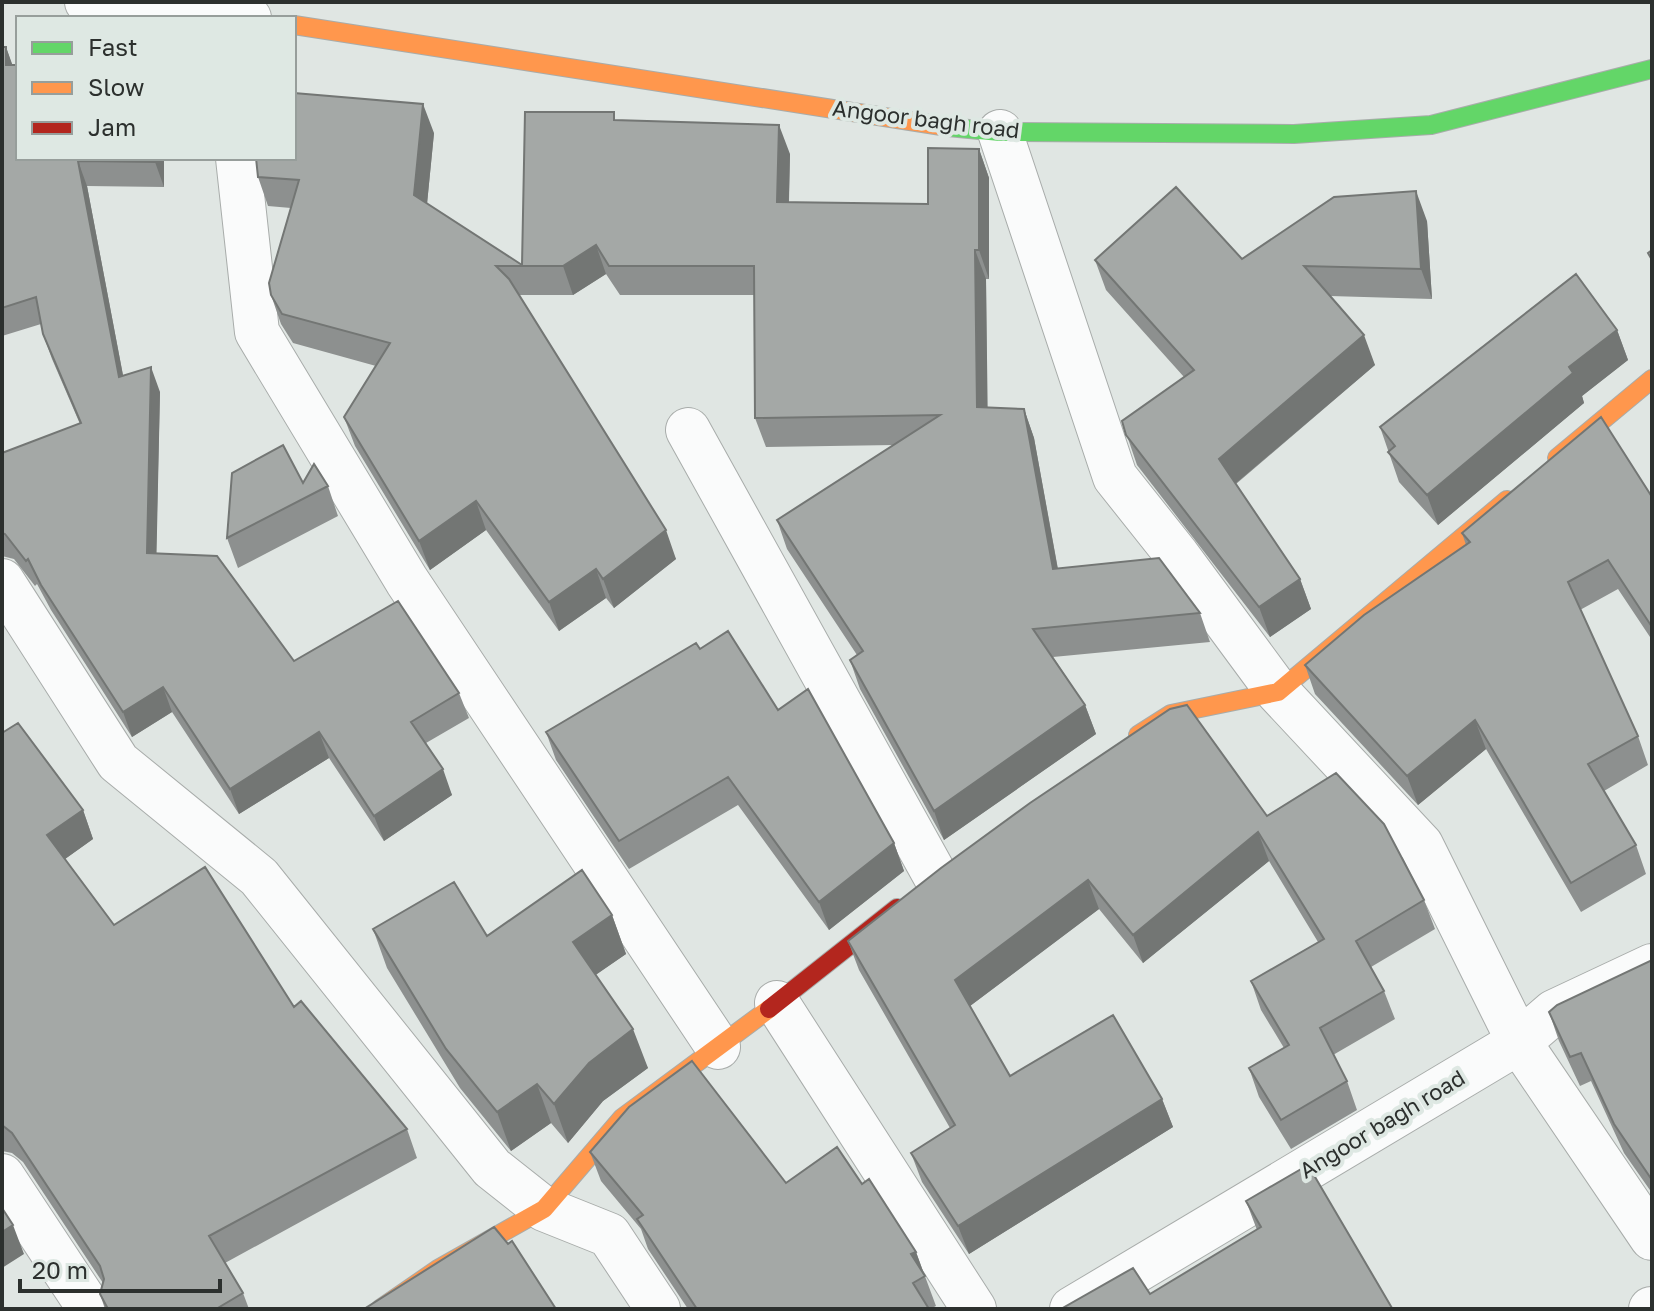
<svg xmlns="http://www.w3.org/2000/svg" width="1654" height="1311" font-family="'Golos Text',sans-serif">
<rect width="100%" height="100%" fill="#e0e6e3"/>
<g fill="none" stroke-linecap="round" stroke-linejoin="round">
<defs>
<path id="street" d="M87 2 249 18
M1000 132 1115 477 1177 555 1278 692 1421 845 1519 1042 1652 1238
M238 158 257 332 407 581 718 1047
M688 430 936 877
M2 581 118 762 259 877 492 1168 544 1209 609 1235 658 1309
M777 1003 974 1309
M2 1176 90 1309
M1072 1309 1519 1042 1554 1012 1652 966
M1651 1309H1652"/>
<path id="fast" d="M948 127 1000 132 1294 134 1431 125 1652 69"/>
<path id="slow" d="M294 25 948 127
M1557 458 1652 379
M1138 735 1171 714 1278 692 1507 500
M380 1309 438 1269 544 1209 622 1118 769 1009"/>
<path id="jam" d="M769 1009 897 908"/>
</defs>
<use href="#street" stroke="#a8acaa" stroke-width="46"/>
<use href="#fast" stroke="#a8acaa" stroke-width="20"/>
<use href="#slow" stroke="#a8acaa" stroke-width="20"/>
<use href="#jam" stroke="#a8acaa" stroke-width="20"/>
<use href="#street" stroke="#fafbfb" stroke-width="44"/>
<use href="#fast" stroke="#63d668" stroke-width="18"/>
<use href="#slow" stroke="#ff974d" stroke-width="18"/>
<use href="#jam" stroke="#b3261e" stroke-width="18"/>
</g>
<path fill="#8d908f" d="M2 47H6L12 65 164 158V187L87 186 123 375 160 392 156 553 294 661 459 693 469 718 426 743 452 795 384 841 329 758 239 814 172 712 132 737 51 610 37 584 35 586 14 559 2 556V453L80 424 52 359 43 334 41 324 2 336Z
M617 120 790 154 789 202 928 204 979 149 989 178V279H986L987 408 1024 409 1034 438 1058 569 1200 613 1210 642 1053 657 1085 705 1096 734 944 840 860 689 850 660 857 655 787 549 777 520 894 445 766 447 755 418 754 295H620L606 274 573 295H519L676 559 614 608 606 598 559 631 486 530 430 570 355 446 344 417 376 366 293 343 281 324 271 295 291 208 268 206 258 177 434 133 427 204 522 265Z
M1427 221 1432 299 1330 296 1375 365 1236 484 1300 579 1311 609 1270 637 1137 465 1122 421 1184 377 1106 290 1095 260 1242 259Z
M1617 330 1628 360 1582 396 1584 403 1438 525 1399 482 1380 427Z
M303 483 328 486 338 516 238 568 227 538Z
M1652 497V640L1618 589 1580 610 1638 736 1648 765 1604 791 1636 845 1646 874 1581 912 1486 749 1418 805 1315 694 1305 665 1466 545 1462 533Z
M700 649 778 710 894 843 904 871 829 930 738 805 629 869 556 760 546 732Z
M2 733 83 810 93 839 65 859 114 925 294 1007 407 1129 417 1158 225 1263 243 1293 249 1309H105L100 1294 103 1283 23 1162 12 1153 2 1151Z
M1267 816 1424 900 1435 929 1371 967 1384 991 1395 1019 1333 1055 1347 1081 1357 1110 1291 1149 1259 1097 1249 1068 1284 1048 1261 1010 1251 981 1318 942 1269 861 1143 963 1099 909 970 1006 1010 1076 1162 1099 1173 1127 969 1254 922 1182 911 1153 950 1128 859 970 848 941Z
M612 915 626 954 595 975 648 1068 603 1101 568 1143 551 1123 511 1151 460 1088 387 968 373 929 487 936Z
M1652 960V1193L1624 1153 1591 1081 1580 1086 1559 1041 1549 1012Z
M590 1152 786 1183 862 1184 916 1252 936 1306 930 1309H688L648 1249 641 1229 601 1181Z
M1308 1165 1393 1309H1061L1150 1294 1257 1230 1246 1201Z"/>
<path fill="#737674" d="M6 47 15 72 6 65Z
M423 104 434 133 425 224 414 195Z
M779 125 790 154 788 231 777 202Z
M979 149 989 178V279L979 250Z
M155 158H164V187L155 162Z
M78 161 87 186 128 402 119 377Z
M1416 191 1427 221 1432 299 1421 269Z
M596 245 606 274 573 295 563 266Z
M975 250 986 279 988 436 977 407Z
M1617 330 1628 360 1582 396 1584 403 1438 525 1427 495 1569 367Z
M1364 335 1375 365 1229 489 1219 459Z
M151 367 160 392 156 578 147 553Z
M1024 409 1034 438 1063 598 1053 569Z
M476 501 486 530 430 570 419 541Z
M666 530 676 559 614 608 603 579Z
M596 569 606 598 559 631 549 602Z
M1300 579 1311 609 1270 637 1259 607Z
M163 687 172 712 132 737 123 712Z
M1085 705 1096 734 944 840 934 811Z
M1475 720 1486 749 1418 805 1407 776Z
M319 732 329 758 239 814 230 789Z
M443 769 452 795 384 841 374 816Z
M83 810 93 839 58 864 47 835Z
M1258 832 1269 861 1143 963 1133 935Z
M894 843 904 871 829 930 819 902Z
M1088 880 1099 909 966 1009 955 980Z
M612 915 626 954 587 981 573 942Z
M633 1029 648 1068 603 1101 568 1143 554 1104 589 1063Z
M537 1084 551 1123 511 1151 497 1112Z
M1162 1099 1173 1127 969 1254 958 1226Z
M13 1225 24 1254 2 1268V1232Z
M916 1252 925 1277 911 1254Z"/>
<path fill="#a4a8a6" stroke="#737674" stroke-width="2" d="M2 47H6V65H18V158H155V162L78 161 119 377 151 367 147 553 217 556 294 661 398 601 459 693 411 722 443 769 374 816 319 732 230 789 163 687 123 712 41 585 28 559 26 561 5 534 2 533V453L81 423 43 334 36 297 2 308Z
M294 93 423 104 414 195 522 265 525 112H614V120L779 125 777 202 928 204V148L979 149V250H975L977 407 1024 409 1053 569 1159 558 1200 613 1033 629 1085 705 934 811 850 660 863 651 777 520 940 415 755 418 754 266H609L596 245 563 266H496L509 279 666 530 603 579 596 569 549 602 476 501 419 541 344 417 390 343 282 314 271 295 269 283 299 180 258 177 256 158H294Z
M1176 187 1242 259 1334 197 1416 191 1421 269 1304 266 1364 335 1219 459 1300 579 1259 607 1126 435 1122 421 1194 370 1095 260Z
M1652 250V260L1648 253Z
M1576 274 1617 330 1569 367 1573 373 1427 495 1388 452 1395 446 1380 427Z
M1601 417 1652 497V627L1608 560 1568 582 1638 736 1588 764 1636 845 1571 883 1475 720 1407 776 1305 665 1364 615 1470 542 1462 533Z
M283 445 303 483 314 464 328 486 227 538 232 473Z
M728 631 778 710 808 689 894 843 819 902 728 777 619 841 546 732 696 643 700 649Z
M1187 705 1267 816 1336 773 1384 824 1424 900 1356 941 1384 991 1320 1028 1347 1081 1281 1120 1249 1068 1289 1045 1251 981 1324 939 1258 832 1133 935 1088 880 955 980 1010 1076 1113 1015 1162 1099 958 1226 911 1153 955 1125 848 941 941 868 1030 803 1170 709Z
M18 723 83 810 47 835 114 925 205 867 294 1007 301 1001 407 1129 209 1236 243 1293 216 1309H108L100 1294 104 1279 100 1266 12 1133 2 1125V733Z
M582 870 612 915 573 942 633 1029 589 1063 554 1104 537 1084 497 1112 446 1049 373 929 454 882 487 936Z
M1652 960V1180L1614 1124 1581 1053 1570 1057 1549 1012 1557 1005Z
M692 1061 786 1183 837 1147 862 1184 869 1179 916 1252 911 1254 925 1276 913 1283 929 1309H697L637 1219 643 1215 590 1152 629 1107Z
M1308 1165 1392 1308 1391 1309H1061L1133 1268 1150 1294 1261 1227 1246 1201Z
M2 1208 13 1225 2 1232Z
M494 1227 508 1244 512 1241 556 1309H364Z"/>
<g text-anchor="middle" stroke-width="8" stroke-linejoin="round" paint-order="stroke">
<g font-size="22" fill="#2c302e" stroke="#dee8e3">
<text transform="translate(926 119) rotate(7)" y="8">Angoor bagh road</text>
<text transform="translate(1382 1124) rotate(-31)" y="8">Angoor bagh road</text>
</g>
</g>
<rect width="1654" height="1311" fill="none" stroke="#2c302e" stroke-width="8"/>
<rect x="16" y="16" width="280" height="144" fill="#dee8e3" stroke="#979e9b" stroke-width="2"/>
<rect x="32" y="42" width="40" height="12" fill="#63d668" stroke="#979e9b" stroke-width="2"/>
<text x="88" y="56" font-size="24" fill="#2c302e">Fast</text>
<rect x="32" y="82" width="40" height="12" fill="#ff974d" stroke="#979e9b" stroke-width="2"/>
<text x="88" y="96" font-size="24" fill="#2c302e">Slow</text>
<rect x="32" y="122" width="40" height="12" fill="#b3261e" stroke="#979e9b" stroke-width="2"/>
<text x="88" y="136" font-size="24" fill="#2c302e">Jam</text>
<path d="M20 1279v12h200v-12" fill="none" stroke="#2c302e" stroke-width="4"/>
<text x="32" y="1279" font-size="24" fill="#2c302e" stroke="#dee8e3" stroke-width="6" paint-order="stroke">20 m</text>
</svg>
